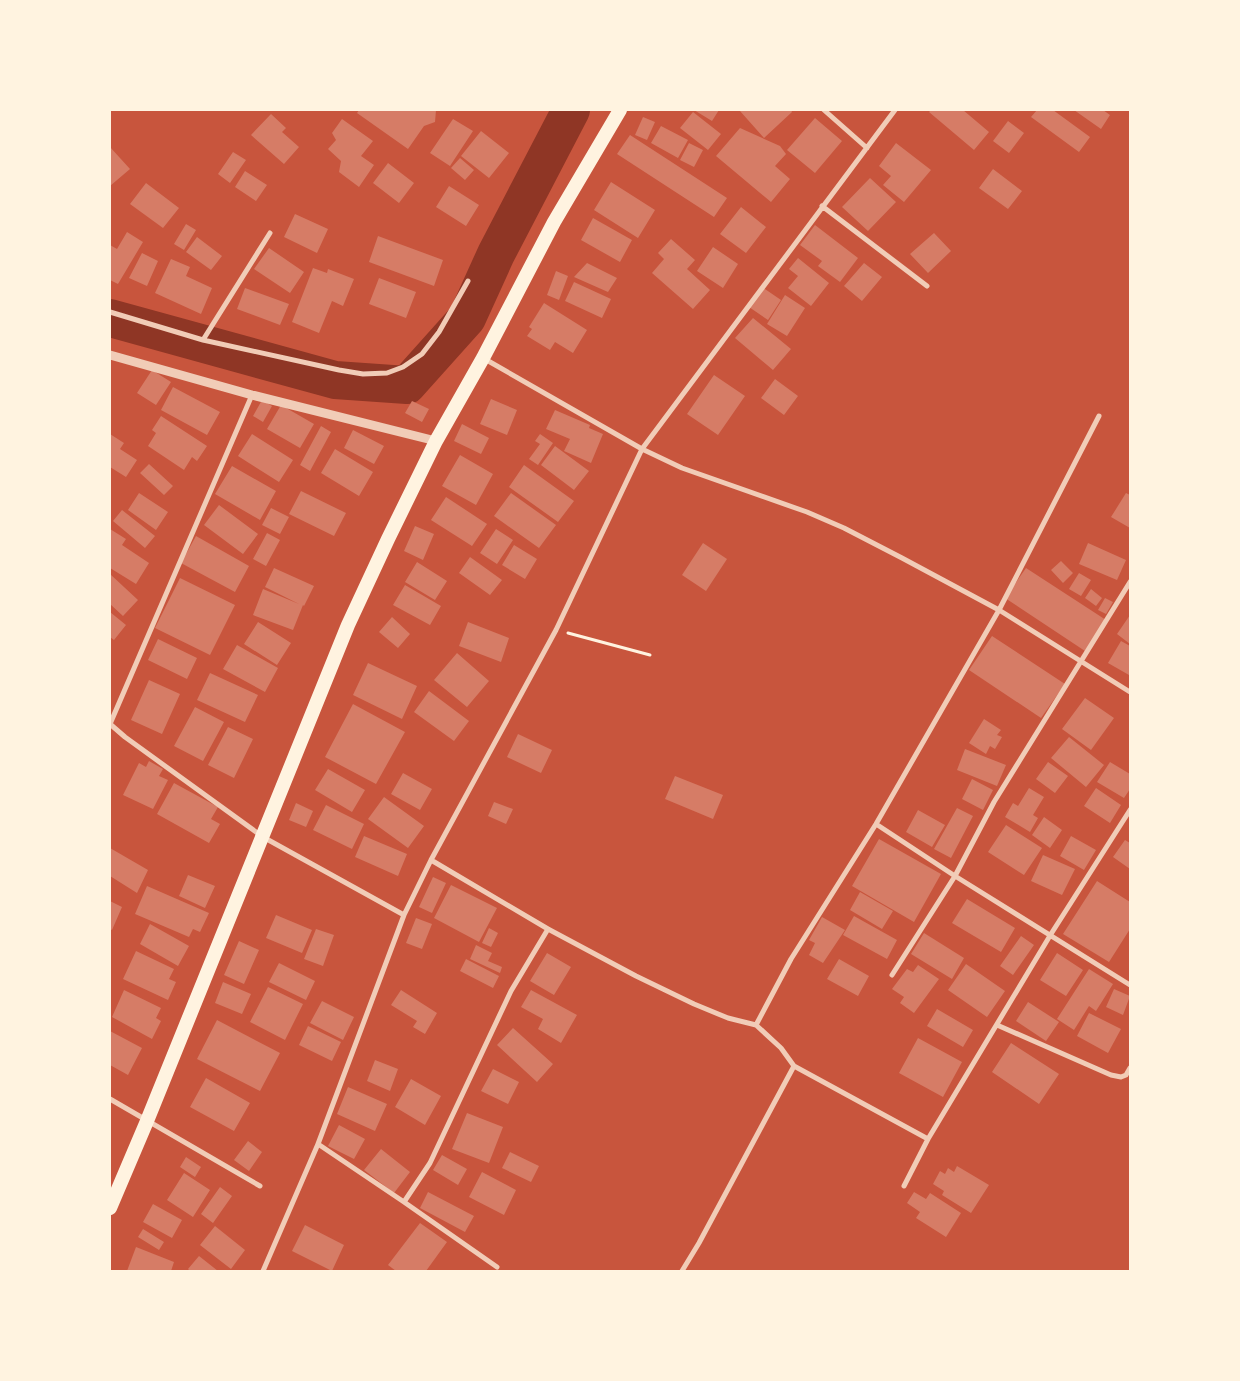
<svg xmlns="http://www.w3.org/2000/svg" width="1240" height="1381" font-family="Roboto,sans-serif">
<rect width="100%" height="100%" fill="#c8553d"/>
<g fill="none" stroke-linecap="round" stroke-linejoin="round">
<path stroke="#8f3625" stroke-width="38" d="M110 318 335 380 407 385 467 318 496 254 571 110"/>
</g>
<path fill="#d67c66" d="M359 110H436L435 122 424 126 408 149 357 113Z
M694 110H719L712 121Z
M741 110H791L792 112 764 138 740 111Z
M931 110H963L989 132 974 150 929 112Z
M1037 110H1053L1090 137 1079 152 1031 117Z
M1074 110H1103L1110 115 1101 129Z
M693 112 721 134 708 150 680 128Z
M271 114 286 128 282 132 299 147 284 164 251 135Z
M643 117 655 122 647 140 635 135Z
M815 118 842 141 815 173 787 150Z
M342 119 373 141 361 156 374 165 359 187 339 172 341 161 328 149 336 140 332 133Z
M453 119 473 131 450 166 430 153Z
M1008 121 1024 133 1009 153 993 141Z
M661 126 688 140 678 158 651 143Z
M740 128 780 146 786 154 775 166 790 179 771 202 716 156Z
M481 131 509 153 489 178 461 156Z
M630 135 727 198 714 217 617 154Z
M689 143 703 150 694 167 680 160Z
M896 143 931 170 904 202 883 185 891 176 879 166Z
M110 147 130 169 110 186Z
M233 152 246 160 230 183 218 174Z
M460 158 474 170 465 180 451 168Z
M388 163 414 183 399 203 373 183Z
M993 169 1022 191 1008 209 979 188Z
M245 171 267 185 256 201 235 187Z
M870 178 896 202 868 231 842 207Z
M611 182 655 210 638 238 594 210Z
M146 183 179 208 163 228 130 204Z
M449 186 479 205 466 226 436 207Z
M741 207 766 227 746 253 720 234Z
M295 214 328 229 317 253 284 237Z
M593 218 632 240 620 262 581 240Z
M186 224 196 230 184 250 174 244Z
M815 225 858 258 840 282 818 266 822 261 800 245Z
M127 232 143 242 118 284 110 280V245L117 249Z
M934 233 951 251 928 273 910 254Z
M378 236 443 260 434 286 369 262Z
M197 237 222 256 211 270 186 252Z
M671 239 695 260 687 269 710 290 693 309 652 273 664 259 658 253Z
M713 247 738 264 723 288 697 271Z
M269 248 304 272 290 293 254 269Z
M142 253 158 261 147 286 129 278Z
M798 258 829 283 811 306 788 288 798 276 789 269Z
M171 259 190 267 186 276 212 288 201 314 155 293Z
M587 263 617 278 608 292 574 277Z
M864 263 882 277 862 301 844 286Z
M313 268 327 273 328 269 354 279 343 306 332 301 319 333 292 322Z
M556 271 568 276 559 300 547 295Z
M379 278 416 292 406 318 369 304Z
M574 282 611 299 602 318 565 301Z
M762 287 781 300 768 320 749 307Z
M245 288 289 304 280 325 237 309Z
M785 295 805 308 787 336 767 324Z
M544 303 587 330 573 353 555 342 550 350 527 336 532 329 529 327Z
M753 318 791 349 773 370 735 338Z
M152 370 171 382 156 405 137 393Z
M714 375 745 396 718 435 687 414Z
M775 379 798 396 784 415 761 398Z
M173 387 220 412 207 435 161 410Z
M491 399 517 410 507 435 480 424Z
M262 400 272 406 263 422 253 416Z
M412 401 429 409 422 422 405 413Z
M281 405 314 424 300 448 267 429Z
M555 410 590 425 589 428 603 434 591 463 564 451 570 439 546 429Z
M161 416 207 446 197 461 192 457 184 470 148 446 156 433 152 430Z
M462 424 489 438 481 454 454 441Z
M321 426 331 432 310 471 300 465Z
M353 430 384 446 374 464 344 448Z
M110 434 124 443 120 449 137 460 126 477 110 467Z
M252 434 293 460 279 482 238 456Z
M540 434 553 443 538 465 529 459 540 444 535 441Z
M555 446 589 471 574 490 541 465Z
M335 449 373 472 359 496 321 473Z
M460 455 493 474 476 505 442 486Z
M149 464 173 486 164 495 140 473Z
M524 465 574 501 558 522 509 487Z
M232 466 276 491 260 520 215 494Z
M301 491 346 513 334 536 289 514Z
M139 493 168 512 156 530 128 510Z
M511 493 556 525 539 548 494 516Z
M1126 493 1130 495V528L1111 517Z
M446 497 487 524 472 546 431 520Z
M219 505 258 534 243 554 204 525Z
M271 508 289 517 280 534 262 525Z
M122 510 155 536 145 548 113 521Z
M415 526 434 534 423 560 404 551Z
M110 529 126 539 122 545 149 563 136 584 110 568Z
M496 529 513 540 497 564 480 553Z
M267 533 280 540 266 566 253 559Z
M196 536 249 566 235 592 181 563Z
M703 543 727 559 706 591 682 575Z
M1088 543 1126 560 1117 580 1079 564Z
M514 545 537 559 525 579 502 565Z
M470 557 502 580 490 595 459 573Z
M1061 561 1073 573 1063 583 1051 570Z
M417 562 447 581 435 600 405 582Z
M274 568 314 586 304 606 303 605 293 630 253 615 263 589 299 604 265 587Z
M1026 568 1106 620 1085 651 1005 598Z
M1079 573 1091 580 1081 596 1069 589Z
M110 574 138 600 123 616 110 604Z
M180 578 235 605 210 655 155 628Z
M405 585 441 606 430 625 393 605Z
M1091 589 1102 598 1096 606 1085 598Z
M1105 598 1113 602 1106 614 1098 610Z
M110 612 126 625 114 640 110 637Z
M1130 615V644L1117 634Z
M392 617 410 634 398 648 379 632Z
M258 622 291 643 277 665 244 644Z
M468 622 509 638 501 662 459 646Z
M992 636 1065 684 1041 718 969 670Z
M158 639 197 658 187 679 148 660Z
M1121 641 1130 646 1129 675 1108 663Z
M237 645 278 668 265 692 223 669Z
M457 653 489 681 467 707 434 680Z
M368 663 417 686 402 719 353 695Z
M210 673 258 695 245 722 197 700Z
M149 680 180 694 162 734 131 720Z
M429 691 469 721 454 741 414 712Z
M1085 698 1114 718 1091 750 1062 729Z
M353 704 405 732 376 784 325 757Z
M195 707 224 722 203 761 174 746Z
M984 719 1001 730 997 735 1002 737 995 749 990 746 986 754 969 743Z
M228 727 253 739 234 778 208 765Z
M518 734 552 750 541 773 507 757Z
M1069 737 1104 765 1086 787 1051 758Z
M965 749 1006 765 997 786 957 770Z
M149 761 163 769 159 776 168 780 153 809 123 795 139 763 146 767Z
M1048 762 1068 776 1055 793 1036 779Z
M1110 762 1130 774V789L1124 798 1097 782Z
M328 769 365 790 352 812 315 790Z
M403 773 432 789 420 810 391 794Z
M675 776 723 795 713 819 665 799Z
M972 779 993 790 983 810 962 799Z
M174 783 218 807 211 819 220 824 209 843 157 814Z
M1029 788 1044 797 1033 815 1038 818 1030 832 1005 817 1013 803 1018 806Z
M1096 788 1121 805 1110 823 1084 806Z
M384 797 424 826 408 848 368 819Z
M494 802 513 809 506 824 488 816Z
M296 803 313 811 306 827 289 820Z
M326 805 364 824 352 849 313 830Z
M957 808 973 816 951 858 934 849Z
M918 810 945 825 932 847 906 832Z
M1044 817 1062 830 1050 848 1032 835Z
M1006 825 1042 848 1024 875 988 852Z
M364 836 407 854 398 876 355 857Z
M1071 836 1096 850 1084 870 1060 856Z
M879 839 941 874 914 922 852 886Z
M1125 840 1130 843V869L1113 857Z
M110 848 148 870 137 893 110 876Z
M1043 855 1075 869 1062 895 1031 881Z
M188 875 215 886 205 908 179 896Z
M433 877 446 883 432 913 419 907Z
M1097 881 1130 902V929L1109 962 1063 934Z
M451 885 497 908 479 942 434 918Z
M147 886 209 913 200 932 193 929 189 937 135 914Z
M860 892 893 911 882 929 850 910Z
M967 899 1015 928 1001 952 952 923Z
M110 901 122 907 112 930 110 929Z
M276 915 312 930 302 953 266 938Z
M854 916 897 940 887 959 843 935Z
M822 917 845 930 823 963 809 955 815 943 809 940Z
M416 918 432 924 422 949 406 943Z
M150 924 189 946 178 966 140 944Z
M489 928 498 933 491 947 482 943Z
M316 929 334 935 323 966 304 959Z
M924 933 964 958 952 979 911 954Z
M1021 936 1034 945 1013 975 1000 966Z
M239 941 259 950 244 984 224 975Z
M476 945 492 953 488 961 502 967 500 973 470 959Z
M136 951 174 969 169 979 176 982 168 1000 123 979Z
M547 953 571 967 554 995 530 981Z
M1057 953 1083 970 1066 996 1040 980Z
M466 959 499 976 493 988 460 971Z
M839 959 869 976 858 996 827 979Z
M279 963 315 981 306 1000 269 982Z
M966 964 1005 991 987 1017 948 990Z
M918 965 939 979 914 1013 900 1003 904 997 892 989 907 969 913 972Z
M1089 969 1113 984 1096 1011 1089 1006 1074 1030 1057 1019Z
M223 982 251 994 242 1014 215 1003Z
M268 987 303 1004 285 1040 250 1022Z
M1114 989 1130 996 1123 1015 1106 1007Z
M124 990 161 1008 156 1018 161 1021 152 1039 112 1017Z
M401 990 437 1013 425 1034 413 1027 417 1021 391 1005Z
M531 990 577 1015 561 1043 538 1029 543 1019 521 1007Z
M322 1001 354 1017 343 1040 310 1023Z
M1028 1002 1059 1022 1046 1041 1016 1021Z
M937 1009 973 1030 963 1047 927 1026Z
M1089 1013 1121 1029 1108 1053 1077 1036Z
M217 1020 280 1053 260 1091 197 1059Z
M308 1026 341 1042 332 1061 299 1045Z
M513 1028 553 1064 537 1082 497 1045Z
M110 1031 142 1048 128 1075 110 1065Z
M918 1038 962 1062 943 1097 899 1073Z
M1011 1043 1059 1074 1039 1104 992 1072Z
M375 1060 398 1069 390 1091 367 1081Z
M493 1069 519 1082 508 1104 481 1091Z
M206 1078 250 1103 234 1131 190 1107Z
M411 1079 441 1096 425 1125 395 1107Z
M348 1087 387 1104 375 1131 337 1114Z
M467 1113 503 1127 489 1163 452 1149Z
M339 1125 365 1139 354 1159 328 1146Z
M248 1141 262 1152 249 1171 234 1160Z
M381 1149 410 1172 394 1193 364 1170Z
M510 1152 539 1166 531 1182 502 1168Z
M442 1155 467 1169 458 1185 433 1170Z
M186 1157 201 1167 195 1177 180 1167Z
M957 1166 989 1185 971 1213 942 1195 944 1191 933 1184 940 1171 945 1174 948 1168 954 1172Z
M482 1172 516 1190 504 1215 469 1197Z
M184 1173 210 1190 193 1217 167 1200Z
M220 1187 232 1196 213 1223 201 1214Z
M428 1192 474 1216 465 1232 420 1208Z
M914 1192 926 1199 930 1193 961 1213 946 1237 916 1218 920 1212 907 1203Z
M153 1204 182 1220 172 1238 143 1222Z
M420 1223 447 1242 426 1271H396L388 1265Z
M305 1225 344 1245 332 1271 292 1251Z
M215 1226 245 1250 231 1269 200 1245Z
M143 1229 164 1242 159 1250 138 1237Z
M136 1247 174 1262 171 1271H127Z
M199 1256 218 1271H190L188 1269Z"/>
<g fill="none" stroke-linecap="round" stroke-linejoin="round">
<path stroke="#fff3e0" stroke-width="3" d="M568 633 650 655"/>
<path stroke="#f1ccb7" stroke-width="5" d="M824 110 867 148
M895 110 642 449 556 630 431 860 548 929 636 976 694 1004 728 1018 756 1025 791 959 876 824 999 610 1099 416
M822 206 927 286
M110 312 203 340 339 370 363 374 387 373 403 367 422 354 439 332 468 281
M203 340 270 233
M483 358 642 449 682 468 807 512 844 528 902 558 999 610 1130 692
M110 724 252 395
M110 724 125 737 263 837 404 915
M876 824 955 876 1130 985
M892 975 955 876 994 802 1130 582
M756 1025 781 1048 794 1066
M997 1025 1111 1075 1121 1077 1126 1075 1130 1068
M110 1099 260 1186
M318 1144 404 1202 430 1163 511 991 548 929
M904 1186 928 1139 1051 934 1130 810
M404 1202 497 1267
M263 1271 318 1144 404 915 431 860
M682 1271 699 1243 794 1066 928 1139"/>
<path stroke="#f1ccb7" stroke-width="9" d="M110 355 252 395 436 441"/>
<path stroke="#fff3e0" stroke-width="14" d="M110 1208 147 1121 348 625 388 539 436 441 483 358 554 222 620 110"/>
</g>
<rect width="1240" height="1381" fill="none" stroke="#fff3e0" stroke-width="222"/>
</svg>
